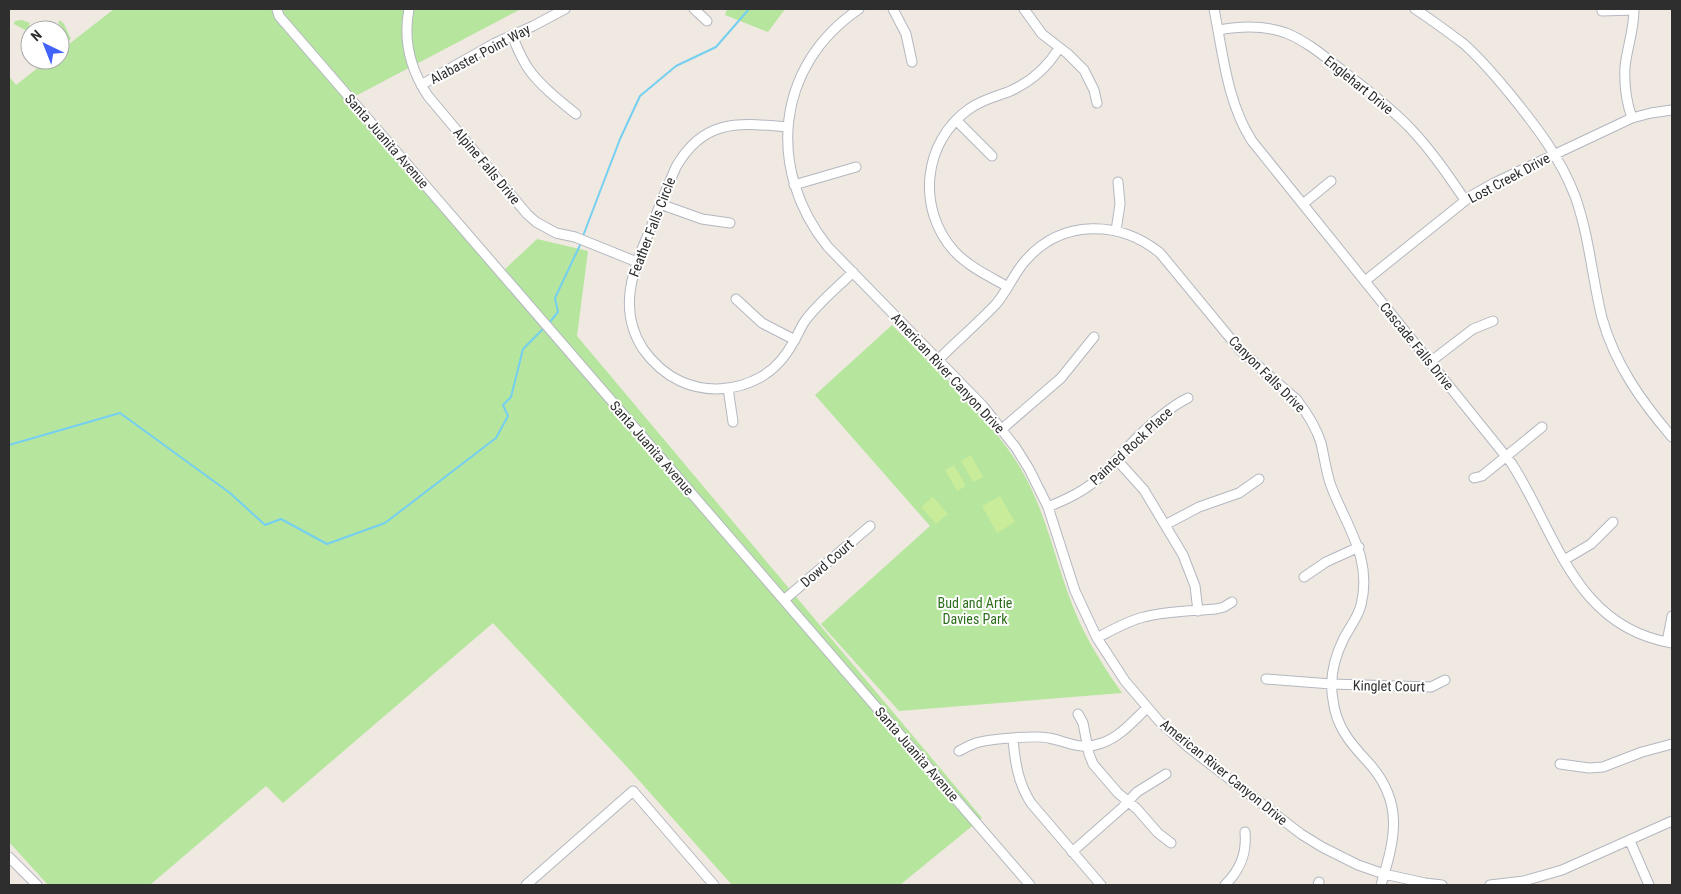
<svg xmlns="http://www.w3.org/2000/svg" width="1681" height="894" font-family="'Roboto Condensed',sans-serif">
<rect width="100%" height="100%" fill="#efe9e1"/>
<path fill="#b6e59e" d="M114 9H521L346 101 503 271 537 239 588 251 577 336 982 818 900 885H732L628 768 493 623 283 803 266 786 150 885H48L9 842V76L16 85 48 60H60V51Z
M727 9H785L768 32 725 15Z
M22 20 30 23 28 29 25 30 14 24 15 21Z
M60 20 64 24 71 39 66 43 63 37 64 30 58 23Z
M892 325C937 371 988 414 1021 469 1049 517 1057 572 1079 621 1091 647 1106 670 1122 693L899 711 821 624 930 526 815 395Z"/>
<path fill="#c9ec9a" d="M971 455 983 477 973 482 961 461Z
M954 465 966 486 957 491 945 470Z
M1000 496 1015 522 997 533 982 506Z
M933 497 948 514 936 524 921 507Z"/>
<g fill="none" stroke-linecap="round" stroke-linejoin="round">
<path stroke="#75cff0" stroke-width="2" d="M583 236 620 139 640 96 676 66 716 47 749 9
M549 323 558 312 555 298 581 243
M9 445 120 413 230 493 265 525 281 519 327 544 385 523 496 438 508 416 503 405 511 397 523 349 544 328"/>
<defs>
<path id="minor" d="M277 9 279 16 1030 885
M409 9C403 40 410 69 428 96L527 214 536 222 556 233 575 237 637 262
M694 9 707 21
M859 9C775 66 766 170 828 247L983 406 1016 448 1029 469 1048 507 1075 591 1097 638 1125 681 1159 721 1188 747 1301 834 1322 847 1358 865 1384 874 1425 883 1442 885
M893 9 906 34 912 62
M1024 9 1042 34 1068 54 1084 70 1094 90 1097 103
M1214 9C1223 54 1227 102 1252 141L1512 464C1557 535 1575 627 1672 643
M1415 9C1432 20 1448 32 1464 44 1481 59 1496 77 1510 94 1536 126 1560 157 1575 196 1589 235 1592 277 1602 318 1615 364 1641 401 1672 437
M1602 11 1634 10
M1219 30C1241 26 1264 25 1286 33 1308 42 1325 57 1343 71 1366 89 1390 107 1410 128 1431 150 1448 175 1465 200
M512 35C517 48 522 60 530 71 542 87 560 101 576 114
M421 85 495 43 533 26 565 9
M1632 118C1626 101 1624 85 1625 67 1627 47 1634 31 1634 9
M956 120 992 156
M788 127C739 123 704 118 676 167 667 188 658 209 650 230 633 270 617 309 643 349 653 363 665 374 680 381 706 393 736 391 761 377 775 369 786 356 794 341 798 335 800 328 805 321 818 303 837 288 853 272
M794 185 856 167
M660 204 702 219 730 223
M1303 204 1331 181
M1116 231 1120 204 1118 182
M1365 281 1471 196 1494 183 1632 118 1651 113 1672 110
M1008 287C989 276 969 267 954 251 916 208 923 142 969 109 981 100 994 97 1008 92 1029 83 1047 68 1059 48
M736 299 762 323 795 340
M938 360C957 341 978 323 996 304 1008 290 1014 273 1026 260 1062 219 1120 220 1160 253L1240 350 1297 400C1307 413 1316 427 1321 443 1324 456 1326 470 1330 483 1345 525 1373 557 1361 605 1358 617 1350 627 1344 638 1334 658 1329 679 1333 700 1336 726 1350 743 1367 761 1405 802 1395 838 1381 885
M1430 362 1473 329 1493 321
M728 388 733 422
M1002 429 1061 378 1094 337
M1117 460 1144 490 1183 555 1195 586 1198 611
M1474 478 1482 476 1542 427
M1048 507C1067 499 1085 491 1101 476 1110 468 1117 459 1125 450 1142 432 1165 409 1188 398
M1165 525 1199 507 1239 493 1259 479
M1564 560 1591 544 1613 522
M1304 577 1326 562 1359 547
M784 600 870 526
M1097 638C1112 630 1127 621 1144 617 1167 611 1192 611 1216 609L1224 607 1232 602
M1667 642 1672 616
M1266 679 1331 684 1431 687 1445 680
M1078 714 1083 723 1089 754 1093 764 1118 793 1137 809 1158 833 1171 843
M1013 739C1015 762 1018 783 1031 803L1101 885
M959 751C964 748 970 745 976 743 989 739 1036 735 1049 738 1069 742 1081 751 1102 743 1120 737 1133 721 1147 708
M1560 764 1589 768 1603 767 1642 752 1672 744
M1630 841 1649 885
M1072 852 1123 807 1137 792 1166 774
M9 857 37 885
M526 885 633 791 714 885
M1225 885C1240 870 1247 854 1245 832
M1318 885 1319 882
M1490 885 1524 881 1562 870 1672 821"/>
</defs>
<use href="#minor" stroke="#b4b7c1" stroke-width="11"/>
<use href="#minor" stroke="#fff" stroke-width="9"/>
</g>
<g text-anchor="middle" stroke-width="4" stroke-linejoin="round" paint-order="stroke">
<g font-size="14" fill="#2e2e2e" stroke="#fff">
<text transform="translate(480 54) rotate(-28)" y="5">Alabaster Point Way</text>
<text transform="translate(1359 85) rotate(39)" y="5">Englehart Drive</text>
<text transform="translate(387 141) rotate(49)" y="5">Santa Juanita Avenue</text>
<text transform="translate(487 166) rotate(50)" y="5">Alpine Falls Drive</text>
<text transform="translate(1509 178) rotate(-28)" y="5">Lost Creek Drive</text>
<text transform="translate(652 227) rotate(-69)" y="5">Feather Falls Circle</text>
<text transform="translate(1417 346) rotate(51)" y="5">Cascade Falls Drive</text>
<text transform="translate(948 373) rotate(47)" y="5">American River Canyon Drive</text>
<text transform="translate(1267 374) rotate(45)" y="5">Canyon Falls Drive</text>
<text transform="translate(1131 446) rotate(-43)" y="5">Painted Rock Place</text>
<text transform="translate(652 448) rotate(49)" y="5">Santa Juanita Avenue</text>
<text transform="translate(827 563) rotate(-41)" y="5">Dowd Court</text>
<text transform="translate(1389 686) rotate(1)" y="5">Kinglet Court</text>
<text transform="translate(917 754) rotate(49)" y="5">Santa Juanita Avenue</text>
<text transform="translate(1224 772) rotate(39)" y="5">American River Canyon Drive</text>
</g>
<g font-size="14" fill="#2c6e1b" stroke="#fff">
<text x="975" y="608">Bud and Artie<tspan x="975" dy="16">Davies Park</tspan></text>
</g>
</g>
<rect width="1681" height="894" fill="none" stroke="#2e2e2e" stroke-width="20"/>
<g transform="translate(45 45) rotate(317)"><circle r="24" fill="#ffffff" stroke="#ababab"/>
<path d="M0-4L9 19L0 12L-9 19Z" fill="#4264fb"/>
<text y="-8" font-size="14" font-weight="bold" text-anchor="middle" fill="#2e2e2e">N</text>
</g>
</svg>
